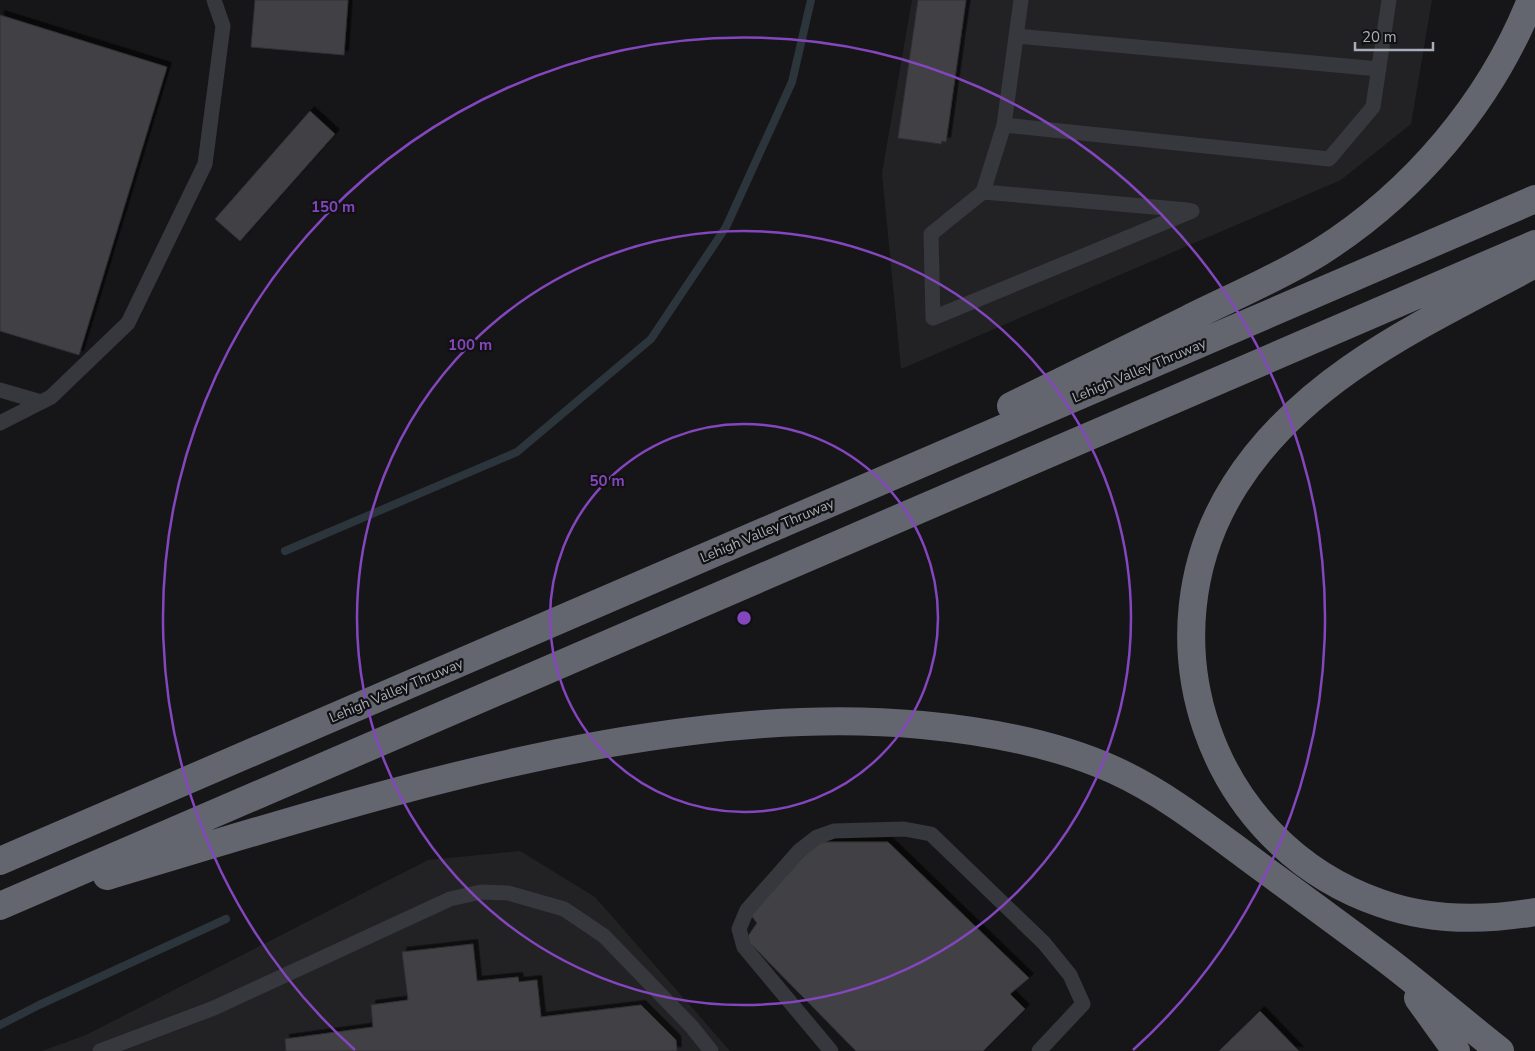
<svg xmlns="http://www.w3.org/2000/svg" width="1535" height="1051" font-family="'Nunito Sans',sans-serif">
<defs>
<filter id="shadow"><feDropShadow dx="4.5" dy="-4.5" stdDeviation="0" flood-color="#0009"/></filter>
</defs>
<rect width="100%" height="100%" fill="#161618"/>
<path fill="#222225" d="M912 0H1432L1411 124 1341 180 901 369 882 173Z
M520 851 595 897 730 1051H42L86 1035 428 860Z"/>
<g fill="none" stroke-linecap="round" stroke-linejoin="round">
<path stroke="#2c353c" stroke-width="8" d="M285 551 517 452 651 339 726 227 792 82 811 0
M0 1025 39 1005 226 919"/>
</g>
<path fill="#404145" stroke="#303034" filter="url(#shadow)" d="M255 0H348L344 55 251 47Z
M918 0H966L946 142 942 141 941 144 898 138Z
M0 15 167 67 79 355 0 331Z
M310 111 335 134 240 241 215 219Z
M818 842H888L1029 978 1010 994 1025 1009 983 1051H856L746 939 757 923 749 913Z
M473 944 477 981 518 977 519 982 537 980 541 1017 641 1005 676 1040 677 1051H286L285 1039 373 1027 371 1005 408 1000 402 952Z
M1260 1011 1299 1051H1219Z"/>
<g fill="none" stroke-linecap="round" stroke-linejoin="round">
<path stroke="#37383d" stroke-width="15" d="M1021 0 1004 125 1329 159 1373 107 1389 0
M1016 36 1379 69
M1004 125 983 192 931 234 933 318 1192 211
M983 192 1188 210
M0 390 41 402
M0 423 51 397 128 323 205 164 223 26 214 0
M100 1051 214 1008 450 899 481 892 508 893 564 909 604 936 692 1027 711 1051
M831 1051 744 947 739 929 747 910 799 851 817 837 834 831 904 829 931 834 1044 943 1070 975 1083 1004 1039 1051"/>
<path stroke="#63666e" stroke-width="28" d="M1535 264C1425 323 1304 376 1235 485 1138 638 1209 844 1380 903 1430 921 1483 921 1535 912
M1011 406C1070 377 1129 348 1188 319 1232 297 1278 278 1320 252 1413 193 1490 103 1531 0
M0 861 1535 199
M107 876C272 827 436 774 605 744 710 726 816 715 922 725 987 731 1054 743 1114 770 1169 795 1217 835 1265 870 1306 900 1347 930 1387 960 1426 990 1462 1021 1500 1051
M0 906 1535 244
M1418 998 1456 1051"/>
</g>
<g fill="none" stroke="#8446be" stroke-width="2.5">
<circle cx="744" cy="618" r="194"/>
<circle cx="744" cy="618" r="387"/>
<path d="M355 1050A581 581 0 1 1 1133 1050"/>
</g>
<g text-anchor="middle" stroke-width="4.5" stroke-linejoin="round" paint-order="stroke">
<g font-size="14" fill="#a8adb8" stroke="#111113">
<text transform="translate(1139 370) rotate(-23)" y="5">Lehigh Valley Thruway</text>
<text transform="translate(767 530) rotate(-23)" y="5">Lehigh Valley Thruway</text>
<text transform="translate(396 690) rotate(-23)" y="5">Lehigh Valley Thruway</text>
</g>
</g>
<circle cx="744" cy="618" r="8" fill="#8446be" stroke="#111113" stroke-width="2.5"/>
<g font-size="15" text-anchor="middle" font-weight="bold" fill="#8446be" stroke="#111113" stroke-width="4.5" stroke-linejoin="round" paint-order="stroke">
<text x="333" y="212">150 m</text>
<text x="470" y="350">100 m</text>
<text x="607" y="486">50 m</text>
</g>
<path d="M1355 42v8h78v-8" fill="none" stroke="#a8adb8" stroke-width="2.5"/>
<text x="1362" y="42" font-size="15" fill="#a8adb8" stroke="#111113" stroke-width="4" paint-order="stroke">20 m</text>
</svg>
